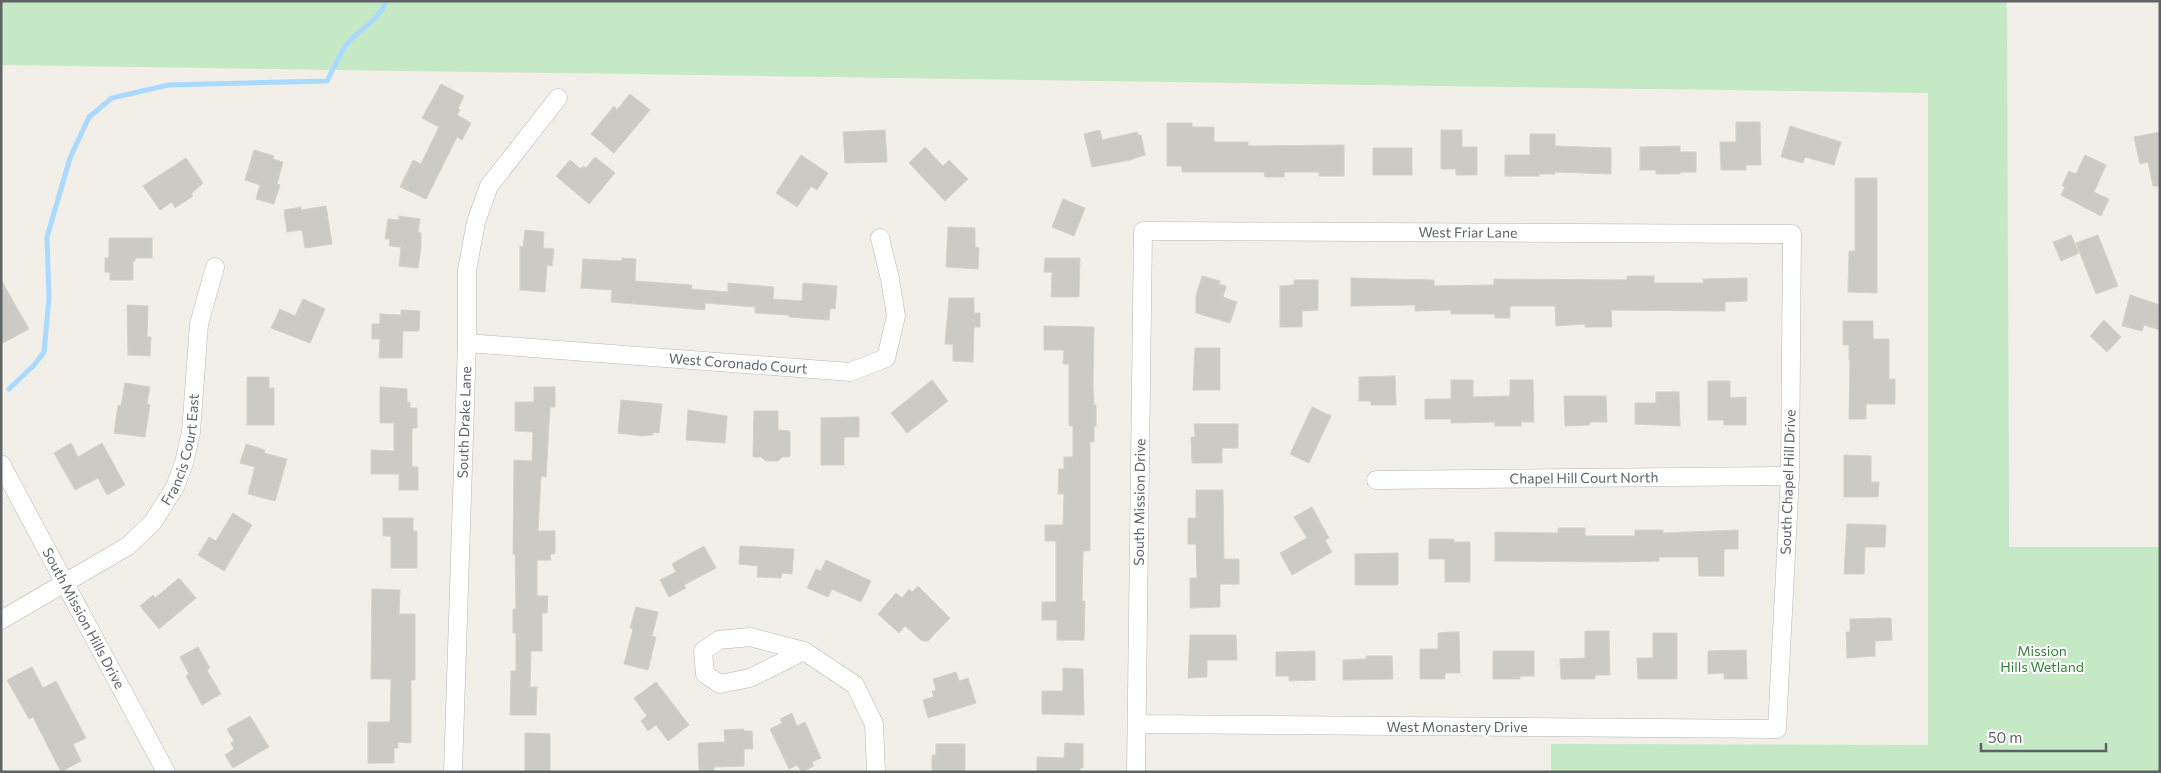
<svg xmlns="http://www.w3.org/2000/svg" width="2161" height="773" font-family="Commissioner,sans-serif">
<rect width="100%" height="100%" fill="#f1efe8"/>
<path fill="#c5e8c5" d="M1 1H2007L2009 547H2160V772H1551V744L1928 745V93L1 65Z"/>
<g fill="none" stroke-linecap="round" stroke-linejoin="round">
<path stroke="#aadaff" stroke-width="5" d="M9 389 34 365 44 352 49 298 47 237 70 158 89 117 112 98 168 85 327 81C333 70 339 55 346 45 358 30 379 21 386 1"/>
</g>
<path fill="#cccac5" stroke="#d6d1c6" d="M441 84 464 96 458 108 460 110 457 115 471 123 462 140 457 137 426 199 400 187 413 160 421 164 439 127 422 118Z
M630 94 650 110 614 153 591 134 614 106 617 110Z
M1736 122H1760L1761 165H1746V170H1721L1720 142H1736Z
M1167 123H1192V127H1214V142H1248V146L1344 145V176H1319V172H1284V177H1265L1264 172H1182V166H1167Z
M1790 126 1841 142 1834 165 1805 157 1803 163 1781 157Z
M885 130 887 162 845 163 843 132Z
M1100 130 1102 140 1137 132 1138 135H1141L1145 155 1130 160 1092 167 1084 134Z
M1441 130H1462V147H1477V175H1456V169H1441Z
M2160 132V186H2153L2148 162 2140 164 2134 137Z
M1530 134H1555V146L1611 148V174L1555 172V174H1539V176H1505V155H1530Z
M1680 146V152H1696V172H1680V174H1656V170H1640V147Z
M925 147 943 166 949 160 968 179 945 201 909 163Z
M1373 148H1412V175H1373Z
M254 150 274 156 273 159 283 162 277 184 280 185 274 204 256 199 260 185 245 180Z
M801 155 828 173 817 190 811 186 797 207 776 193Z
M2085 155 2106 165 2094 192 2109 199 2101 216 2061 195 2065 187 2062 186 2069 171 2076 174Z
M595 157 615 173 589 204 556 176 570 160 581 169 583 166 586 168Z
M186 158 203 183 191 194 193 196 175 208 172 202 160 210 143 186Z
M1855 178H1877V293L1848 292 1849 251H1855Z
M1063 199 1085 208 1074 236 1052 227Z
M326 206 332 244 305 248 302 230 287 232 284 210 301 207V210Z
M399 216 420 219 418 232 421 233V248L418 268 399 266 401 247 389 246 390 239H385L388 219 399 220Z
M948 227 975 228V247L979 248 978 269 946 267Z
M525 230 544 232 543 248 554 249 552 266 547 265 545 292 520 290V246L523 247Z
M2071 235 2079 253 2061 261 2053 242Z
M2098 235 2118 286 2096 294 2076 243Z
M109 238H152V258H135V261H133V280H110V272H105V258H109Z
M622 258 636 259 635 281 692 285 691 289 728 292V283L774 287 773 299 802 301 803 283 837 286 835 309 830 308 829 320 789 317V315L755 313V307L705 303V310L611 302 612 290 581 288 583 259 622 261Z
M1045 258H1080L1079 297H1051L1052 272H1044Z
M1202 276 1220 281 1219 284 1226 286 1223 297 1237 302 1230 323 1196 313V296Z
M1627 276H1654V283H1704L1703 279 1747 278V301L1725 302V311L1611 310 1612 327H1585V324L1556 326 1555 306H1510V318H1495V314H1451V310L1415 311V305L1351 306V278L1434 280V286L1494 285V279L1627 280Z
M1 280 29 329 1 344Z
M1294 280H1318V310L1302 311V327H1280V286L1294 285Z
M2130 295 2160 305V330L2144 325 2142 331 2122 326Z
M949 298H974V313H980V327H974L973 362 953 361V344H945Z
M303 299 325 309 310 343 271 328 280 309 295 316Z
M127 305 148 306 147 337H151L150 356 128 355Z
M401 310 420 311 419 331H403L402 358H379L380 339H372V324H380V314L401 315Z
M2104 320 2121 337 2107 352 2090 336Z
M1843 321H1873V339H1889V379H1895V404H1866V419H1849L1850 360H1849V345H1843Z
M1044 326 1094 327 1093 388 1094 405H1096V426H1094V442H1090V551H1083L1082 601H1085L1084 640H1057V620H1042V602H1056V541H1045V525H1063L1064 494H1058L1059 469H1064V457H1073V426H1069V364H1063L1064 350H1044Z
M1195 348H1220V390H1193Z
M1395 376 1396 405H1371V401H1359V377Z
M247 377H269V388H274V425H247Z
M932 380 948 401 907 433 891 413Z
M1451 380H1473V397L1510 396V380H1533L1534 422H1521V426H1495V422L1451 423V419H1425V399H1451Z
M1708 381H1730V398L1746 397V425H1724V420H1708Z
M125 383 150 387 147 404 150 405 145 437 114 433 118 405 121 406Z
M380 387 407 389V402H410V408H417V428H412V467H418V490H399V474H371V450L394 451V423H380Z
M534 387H555V407H550L546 477 541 476 538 531H555V554H550L551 560H537V596H548L547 613H542V651H531L530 687H537L536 715H510L511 671H516V633H513V609H516L515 554H513L514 460 532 461 533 432 515 431V402H534Z
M1656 392H1679L1680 426 1635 424V403H1656Z
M1564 396H1606L1607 422H1590V425L1565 426Z
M621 400 662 404 659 433 653 432V435L642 436 618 433Z
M1312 407 1331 416 1309 463 1290 454Z
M688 410 727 416 725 443 686 440Z
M754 411H778V430L790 431V457H782L778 461H766L761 457H753Z
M859 417V437H844V465H821V418Z
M1194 424H1238V448H1222V463H1192L1191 437H1195Z
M71 443 78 457 102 443 125 485 107 495 98 478 75 490 54 453Z
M246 444 265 450 264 453 287 459 275 501 248 494 255 467 240 463Z
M1844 455 1871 456V482H1879L1878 497H1844Z
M1196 490H1223L1224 559H1239V584H1220V607L1190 608V578H1197L1196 544H1188V518H1196Z
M1312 507 1329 538 1325 540 1332 552 1292 575 1280 553 1307 538 1294 517Z
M233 513 252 525 224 571 198 555 209 537 216 541Z
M383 518H413V531H417V568H391V536H383Z
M1847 524 1886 525 1885 547H1865L1864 574H1844Z
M1558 528H1585V536H1635V530H1663V533L1738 530V549H1724V576H1699L1698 557H1659V561L1614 562 1495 561V532L1558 533Z
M1429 539H1454V542H1470V582H1445V559H1429Z
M704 546 716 568 684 585 686 588 669 597 660 580 676 572 672 564Z
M740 546 794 549 792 574 782 573 781 578 757 577 758 566 739 564Z
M1398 553V585H1355V554Z
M826 560 871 581 861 602 832 589 828 597 807 588 816 569 821 571Z
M179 578 196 598 159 629 140 606 153 595 155 598Z
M918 586 950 618 928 641H922L905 626 899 633 878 614 896 593 902 598 909 589 912 592Z
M372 589 400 590 399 614H415V680H411V743L398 742V748H394V763H368V722H390L391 679H371Z
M636 607 658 612 652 636 656 637 648 670 624 664 633 629 630 628Z
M1885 618H1891L1892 640 1875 641V656L1847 658 1846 632H1850V619Z
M1585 631H1609L1610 675H1595V679H1561L1560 659 1585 658Z
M1451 632H1459L1460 673H1445V679H1420V649H1438V633Z
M1653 633H1677V679H1638L1637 658H1653Z
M1190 635H1236L1237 660H1207V677L1188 678Z
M198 647 210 668 207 670 221 694 202 705 186 676 189 674 180 657Z
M1746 650 1747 679H1724V673L1708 674V651Z
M1315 651V680L1289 681V676H1276V652Z
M1493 651H1534V676H1520V679H1493Z
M1366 656H1392L1393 679 1343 680V660L1366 659Z
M32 667 43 688 56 681 86 738 73 744 81 761 61 772 33 717 29 719 7 680Z
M1063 668 1083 669 1084 715 1042 714V691H1063Z
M956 672 959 681 968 678 976 703 928 718 923 700 934 697 932 691 936 690 933 679Z
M656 682 689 725 668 741 656 725 648 731 641 721 647 716 634 698Z
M792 713 797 726 805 722 821 758 812 762 814 766 802 772 797 765 789 769 770 729 782 723 780 719Z
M250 716 269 747 233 768 225 755 234 749 231 743 234 741 227 729Z
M744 729V731H752L753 749H744V766L714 767V772H699L698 743 725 742 724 730Z
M525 733 550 734V772H525Z
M1065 743 1083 744V768H1080V772H1037V757L1064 758Z
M936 744H965V772H932V755H936Z"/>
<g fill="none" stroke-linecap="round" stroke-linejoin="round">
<defs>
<g id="street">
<path id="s1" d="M467 343 850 372 886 358 896 316 890 279 880 238"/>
<path id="s2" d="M1 464 166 772"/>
<path id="s3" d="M1376 480 1790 476"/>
<path id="s4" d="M1 620 128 546 153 522 175 487 184 463 191 432 199 324 215 267"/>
<path d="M804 651 750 678 720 684 705 674 703 651 719 640 750 637 804 651 855 685 874 724 876 772"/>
<path id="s5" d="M453 772 467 343V270L476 222 489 186 558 98"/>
<path id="s6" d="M1136 772 1143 231 1792 234 1790 476 1777 729 1137 724"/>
</g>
</defs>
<use href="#street" stroke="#b5b8bc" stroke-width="19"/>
<use href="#street" stroke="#fff" stroke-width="18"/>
</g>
<g text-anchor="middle" stroke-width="4" stroke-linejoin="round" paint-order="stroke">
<g font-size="14" fill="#5f6368" stroke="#fff">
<text dy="5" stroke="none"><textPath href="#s6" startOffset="866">West Friar Lane</textPath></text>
<text dy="5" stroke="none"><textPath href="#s1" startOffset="272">West Coronado Court</textPath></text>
<text dy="5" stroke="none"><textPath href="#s5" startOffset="350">South Drake Lane</textPath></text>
<text dy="5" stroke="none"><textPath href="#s4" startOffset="261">Francis Court East</textPath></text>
<text dy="5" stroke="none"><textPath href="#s3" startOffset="208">Chapel Hill Court North</textPath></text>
<text transform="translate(1788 482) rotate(-88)" y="5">South Chapel Hill Drive</text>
<text dy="5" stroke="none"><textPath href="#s6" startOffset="270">South Mission Drive</textPath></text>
<text dy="5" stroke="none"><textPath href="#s2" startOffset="175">South Mission Hills Drive</textPath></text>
<text x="1457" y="732">West Monastery Drive</text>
</g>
<g font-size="14" fill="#348238" stroke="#fff">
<text x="2042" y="656">Mission<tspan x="2042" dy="16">Hills Wetland</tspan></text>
</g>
</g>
<rect width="2161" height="773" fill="none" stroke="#5f6368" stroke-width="5"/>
<path d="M1981 743v8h125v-8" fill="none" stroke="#5f6368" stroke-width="2.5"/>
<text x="1988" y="743" font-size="15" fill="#5f6368" stroke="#ffffff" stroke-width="4" paint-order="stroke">50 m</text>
</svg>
